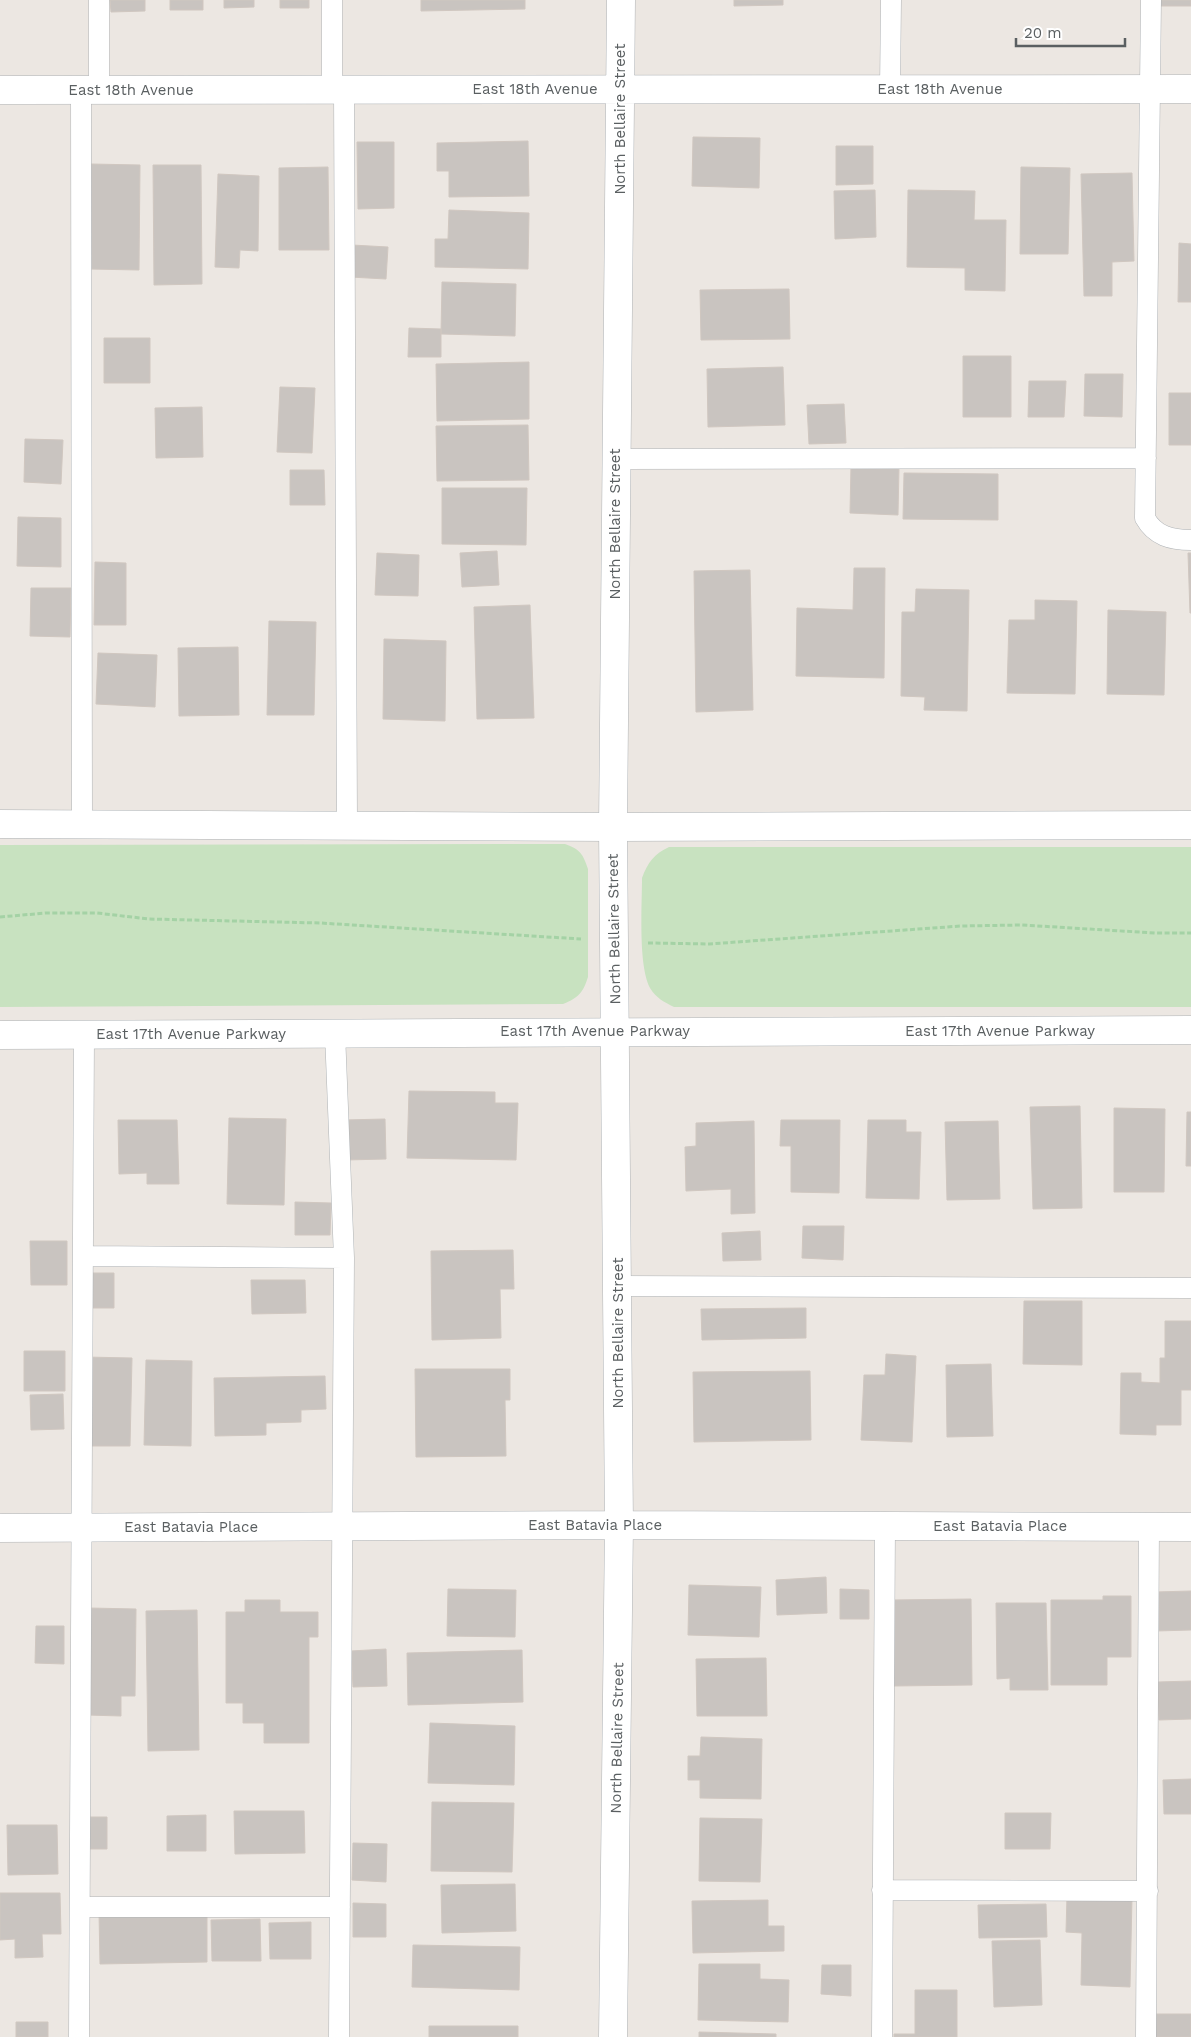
<svg xmlns="http://www.w3.org/2000/svg" width="1191" height="2037" font-family="'Work Sans',sans-serif">
<rect width="100%" height="100%" fill="#ece7e2"/>
<path fill="#c8e2c0" d="M565 844C580 849 583 854 588 869V977C583 993 578 998 563 1004L0 1007V845Z
M669 847H1191V1007H674C664 1002 656 998 650 988 638 965 642 906 642 878 648 862 654 854 669 847Z"/>
<path fill="#c9c4c0" stroke="#d0c7c0" d="M110 0H145V11L111 12Z
M170 0H203V10H170Z
M224 0H254V7L224 8Z
M280 0H309V8H280Z
M421 0H525V9L421 11Z
M734 0H783V5L734 6Z
M1158 0H1191V6H1158Z
M693 137 760 138 759 188 692 186Z
M528 141 529 196 449 197V171H437V143Z
M357 142H394V208L358 209Z
M836 146H873V184L836 185Z
M91 164 140 165 139 270 90 269Z
M153 165H201L202 284 154 285Z
M328 167 329 250H279V168Z
M1021 167 1070 168 1068 254H1020Z
M1132 173 1134 261 1112 262V296H1084L1081 174Z
M218 174 259 176 258 251 240 250 239 268 215 267Z
M875 190 876 237 835 239 834 191Z
M908 190 975 191 974 220H1006L1005 291 965 290V268L907 267Z
M449 210 529 213 528 269 435 267V239H448Z
M1179 243 1191 244V302H1178Z
M352 245 388 247 386 279 350 277Z
M442 282 516 284 515 336 441 334Z
M789 289 790 339 701 340 700 290Z
M409 328 441 329V357H408Z
M104 338H150V383H104Z
M963 356H1011V417H963Z
M529 362V419L437 421 436 364Z
M783 367 785 425 708 427 707 369Z
M1085 374H1123L1122 417 1084 416Z
M1029 381H1066L1064 417H1028Z
M280 387 315 388 312 453 277 452Z
M1169 393H1191V445H1169Z
M844 404 846 443 809 444 807 405Z
M202 407 203 457 156 458 155 408Z
M528 425 529 480 437 481 436 426Z
M25 439 63 440 61 484 24 482Z
M851 465 899 467 898 515 850 513Z
M290 470H324L325 505H290Z
M904 473 998 474V520L903 519Z
M442 488H527L526 545 442 544Z
M18 517 61 518V567L17 566Z
M497 551 499 585 462 587 460 553Z
M377 553 419 555 418 596 375 595Z
M1188 553H1191V613H1190Z
M95 562 126 563V625H94Z
M854 568H885L884 678 796 676 797 608 853 610Z
M750 570 753 710 696 712 694 571Z
M31 588H71L70 637 30 636Z
M916 589 969 590 967 711 924 710 925 697 901 696 902 612H915Z
M1035 600 1077 601 1075 694 1007 693 1009 620H1035Z
M530 605 534 718 477 719 474 607Z
M1108 610 1166 612 1164 695 1107 694Z
M269 621 316 622 314 715H267Z
M384 639 446 641 445 721 383 719Z
M238 647 239 715 179 716 178 648Z
M98 653 157 655 155 707 96 704Z
M409 1091 495 1092V1103H518L516 1160 407 1158Z
M1080 1106 1082 1208 1033 1209 1030 1107Z
M1114 1108 1165 1109 1164 1192H1114Z
M1187 1112H1191V1166H1186Z
M229 1118 286 1119 284 1205 227 1204Z
M385 1119 386 1159 345 1160 344 1120Z
M118 1120H177L179 1184H147V1173L119 1174Z
M781 1120H840L839 1193 791 1192V1146H780Z
M868 1120H906V1132H921L919 1199 866 1198Z
M754 1121 755 1213 731 1214V1189L686 1191 685 1147 696 1146V1123Z
M998 1121 1000 1199 947 1200 945 1122Z
M295 1202 331 1203 330 1235H295Z
M803 1226H844L843 1260 802 1258Z
M760 1231 761 1260 723 1261 722 1233Z
M30 1241H67V1285H31Z
M513 1250 514 1289H500L501 1338 432 1340 431 1251Z
M86 1273H114V1308H87Z
M251 1280H305L306 1313 252 1314Z
M1024 1301H1082V1365L1023 1364Z
M806 1308V1338L702 1340 701 1309Z
M1165 1321H1191V1390H1181V1425H1156V1435L1120 1434 1121 1373H1141V1382L1160 1383V1358H1165Z
M24 1351H65V1391H24Z
M886 1354 916 1356 912 1442 861 1440 864 1375H885Z
M85 1357 132 1358 130 1446H83Z
M146 1360 192 1361 191 1446 144 1445Z
M991 1364 993 1436 947 1437 946 1365Z
M415 1369H510V1400H505L506 1456 416 1457Z
M810 1371 811 1440 694 1442 693 1372Z
M325 1376 326 1409 301 1410V1422L266 1423V1435L215 1436 214 1378Z
M63 1394 64 1429 31 1430 30 1395Z
M826 1577 827 1613 777 1615 776 1580Z
M689 1585 761 1587 759 1637 688 1635Z
M448 1589 516 1590 515 1637 447 1636Z
M840 1589 869 1590V1619H840Z
M1191 1591V1630L1156 1631 1155 1592Z
M1103 1596H1131V1657H1107V1685H1051V1600H1103Z
M971 1599 972 1685 893 1686 892 1600Z
M245 1600H280V1612H318V1637H309V1743H264V1723H243V1703H226V1612H245Z
M996 1603H1046L1048 1690H1010V1678L997 1679Z
M89 1608 136 1609 135 1696H121V1716L87 1715Z
M197 1610 199 1750 148 1751 146 1611Z
M36 1626H64V1664L35 1663Z
M386 1649 387 1686 353 1687 351 1651Z
M522 1650 523 1702 408 1705 407 1653Z
M766 1658 767 1716H697L696 1659Z
M1191 1681V1719L1159 1720 1158 1682Z
M430 1723 515 1726 514 1785 428 1783Z
M701 1737 762 1739 761 1799 700 1798V1780H688V1756H700Z
M1191 1779V1814H1164L1163 1780Z
M432 1802 514 1803 512 1872 431 1871Z
M234 1811H304L305 1853 235 1854Z
M1005 1813H1051L1050 1849H1005Z
M206 1815V1851H167V1816Z
M90 1817H107V1849H89Z
M700 1818 762 1819 760 1882 699 1881Z
M7 1825H57L58 1874 8 1875Z
M353 1843 387 1844 386 1882 352 1880Z
M515 1884 516 1931 442 1933 441 1885Z
M0 1893H60L61 1934H42L43 1957 15 1958V1939L0 1940Z
M1067 1896 1132 1897 1130 1987 1081 1985 1082 1933 1066 1932Z
M768 1900V1926H784V1951L693 1953 692 1901Z
M353 1903 386 1904V1937H353Z
M1046 1904 1047 1937 979 1938 978 1905Z
M207 1911V1962L100 1964 99 1912Z
M260 1919 261 1961H212L211 1920Z
M311 1922V1959H270L269 1923Z
M1040 1940 1042 2005 994 2007 992 1941Z
M413 1945 520 1947 519 1990 412 1987Z
M699 1964H760V1979L789 1980 788 2022 698 2020Z
M822 1965H851V1996L821 1994Z
M915 1990H957V2037H894V2034H915Z
M1154 2014H1191V2037H1155Z
M16 2022H48V2037H16Z
M429 2026H518V2037H429Z
M699 2032 776 2034V2037H699Z"/>
<g fill="none" stroke-linecap="round" stroke-linejoin="round">
<defs>
<path id="service" d="M99 0V90
M1151 0 1145 518C1155 536 1171 540 1191 540
M332 89V0
M344 89 347 825
M890 89 891 0
M81 90 82 824
M616 459 1146 458
M335 1033 344 1258 339 2037
M83 1256 344 1258
M617 1286 1191 1288
M882 1890 1148 1891
M80 1907H340
M79 2037 84 1035
M882 2037 885 1526
M1146 2037 1149 1526"/>
<path id="minor" d="M0 90 1191 89
M0 1528 619 1525 1191 1527
M613 2037 619 1525 613 827 621 0"/>
<path id="secondary" d="M0 824 613 827 1191 825
M0 1035 1191 1030"/>
</defs>
<use href="#service" stroke="#afb3b6" stroke-width="21"/>
<use href="#minor" stroke="#afb3b6" stroke-width="29"/>
<use href="#secondary" stroke="#aeb3b6" stroke-width="29"/>
<path stroke="#a4d2a5" stroke-width="3" stroke-dasharray="5 2.5" stroke-linecap="butt" d="M0 917 46 913H97L149 919 320 923 581 939
M648 943 709 944 961 926 1022 925 1155 933H1191"/>
<use href="#service" stroke="#fff" stroke-width="20"/>
<use href="#minor" stroke="#fff" stroke-width="28"/>
<use href="#secondary" stroke="#fff" stroke-width="28"/>
</g>
<g text-anchor="middle" stroke-width="4" stroke-linejoin="round" paint-order="stroke">
<g font-size="15" fill="#5a5f61" stroke="#fff">
<text x="535" y="94">East 18th Avenue</text>
<text x="940" y="94">East 18th Avenue</text>
<text x="131" y="95">East 18th Avenue</text>
<text transform="translate(620 119) rotate(-90)" y="5">North Bellaire Street</text>
<text transform="translate(615 524) rotate(-90)" y="5">North Bellaire Street</text>
<text transform="translate(614 929) rotate(-91)" y="5">North Bellaire Street</text>
<text x="595" y="1036">East 17th Avenue Parkway</text>
<text x="1000" y="1036">East 17th Avenue Parkway</text>
<text x="191" y="1039">East 17th Avenue Parkway</text>
<text transform="translate(618 1333) rotate(-90)" y="5">North Bellaire Street</text>
<text x="595" y="1530">East Batavia Place</text>
<text x="1000" y="1531">East Batavia Place</text>
<text x="191" y="1532">East Batavia Place</text>
<text transform="translate(617 1738) rotate(-89)" y="5">North Bellaire Street</text>
</g>
</g>
<path d="M1016 38v8h109v-8" fill="none" stroke="#5a5f61" stroke-width="2.5"/>
<text x="1024" y="38" font-size="15" fill="#5a5f61" stroke="#ffffff" stroke-width="4" paint-order="stroke">20 m</text>
</svg>
